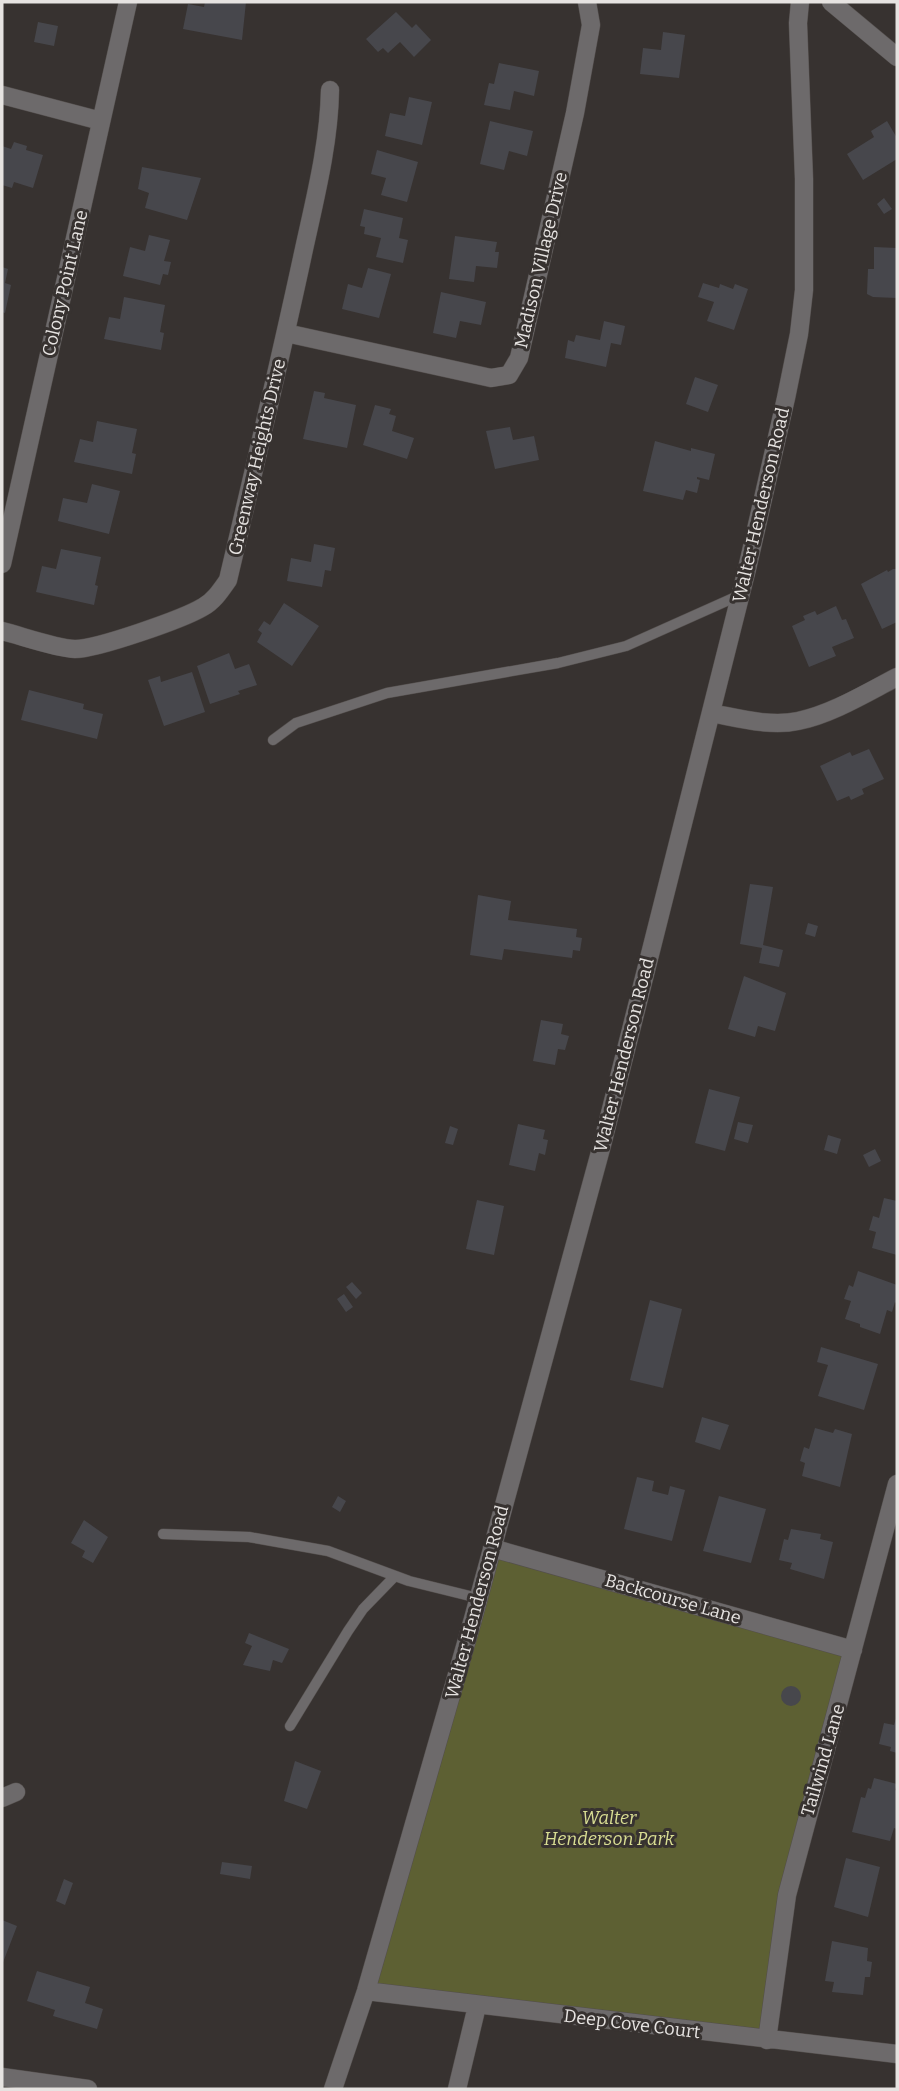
<svg xmlns="http://www.w3.org/2000/svg" width="899" height="2091" font-family="Bitter,serif">
<rect width="100%" height="100%" fill="#373230"/>
<path fill="#5d6033" d="M493 1549 852 1650 798 1841 765 2038 368 1991Z"/>
<path fill="#47474c" d="M205 2H246L242 40 183 29 188 4 204 7Z
M396 12 412 28 416 24 431 40 414 57 400 42 388 53 383 48 378 52 366 39Z
M38 22 58 26 54 46 34 42Z
M663 32 685 35 679 78 640 74 643 48 661 50Z
M499 63 539 71 534 96 514 91 510 110 484 105 489 83 494 84Z
M409 97 432 102 422 145 385 136 390 113 405 116Z
M490 121 533 131 527 156 509 151 504 170 480 164Z
M887 121 897 138V159L863 180 847 154 874 137 871 131Z
M14 142 27 146 26 150 43 155 33 188 14 182 12 188 2 185V146L11 149Z
M377 150 418 162 407 202 381 195 386 178 371 174Z
M142 167 201 178 187 220 145 208 149 193 138 189Z
M884 198 892 209 884 214 877 204Z
M364 209 403 218 399 238 408 240 403 263 376 257 381 238 364 234 365 227 360 226Z
M149 235 170 240 164 261 171 262 168 275 163 274 160 285 123 276 130 247 145 251Z
M455 236 497 242 495 252H499L497 268 476 266 474 282 449 279Z
M874 247 897 248V298L873 297 867 294 868 269H874Z
M2 267 8 269 5 283 11 285 5 313 2 312Z
M368 268 391 274 379 318 342 309 348 284 362 288Z
M703 283 719 288 720 284 733 289 735 284 748 289 734 330 707 321 714 302 698 297Z
M441 292 486 302 481 325 460 321 456 338 433 333Z
M124 297 165 305 160 332 164 333 161 350 104 339 109 317 120 319Z
M604 321 625 326 621 345 611 343 606 367 565 358 568 340 574 342 576 335 600 340Z
M695 377 718 385 708 412 686 404Z
M314 391 325 393 324 398 356 405 347 448 303 439Z
M375 405 391 409 389 414 396 416 392 431 414 438 407 459 363 445Z
M97 421 137 429 132 453 136 454 132 474 74 462 80 439 93 442Z
M510 427 513 440 534 436 539 460 495 469 486 431Z
M655 441 691 451V448L715 454 709 480 697 477V479L700 480 697 493 686 490 683 500 643 491Z
M92 484 120 491 109 534 58 521 63 498 87 503Z
M314 544 335 548 331 571 325 570 322 587 287 581 291 558 311 562Z
M61 549 101 557 95 585 98 586 94 605 36 592 42 566 56 569Z
M893 569H897V622L882 629 861 584 887 570 888 572Z
M284 603 319 626 292 666 257 642 262 633 258 630 264 621 270 625Z
M836 606 842 620 846 619 854 638 832 647 836 656 809 667 792 626 805 620 803 616 815 611 817 615Z
M229 653 235 669 249 664 257 685 238 691 240 694 210 704 197 666Z
M192 672 205 712 164 726 148 680 160 676 161 682Z
M29 690 84 704 83 709 103 714 97 739 21 720Z
M869 749 884 779 862 789 864 794 851 800 849 796 837 801 820 766 850 752 852 756Z
M750 884 773 887 763 945 783 950 779 967 759 963 762 948 740 944Z
M478 895 511 901 508 920 577 929 576 937 582 938 580 951 573 950 572 958 504 949 502 960 470 955Z
M808 923 818 926 815 937 805 934Z
M744 976 786 993 775 1031 758 1026 755 1037 728 1029Z
M541 1020 563 1024 561 1034 569 1036 565 1050 558 1049 555 1065 533 1061Z
M709 1089 740 1097 725 1151 695 1143Z
M738 1122 753 1125 748 1143 734 1139Z
M518 1124 545 1130 543 1139 548 1140 545 1155 539 1153 535 1171 509 1165Z
M450 1126 458 1129 453 1145 445 1143Z
M828 1135 841 1139 837 1154 824 1150Z
M875 1149 881 1161 869 1167 863 1155Z
M884 1198 897 1201V1255L872 1248 876 1232 869 1230 873 1216 879 1218Z
M477 1200 504 1206 494 1255 466 1249Z
M858 1271 897 1285 896 1303 895 1302 892 1312 887 1310 880 1334 860 1327V1324L845 1319 851 1301 844 1299 849 1285 853 1287Z
M352 1282 362 1293 356 1299 346 1287Z
M344 1294 353 1307 346 1312 337 1299Z
M650 1300 682 1309 663 1388 630 1380Z
M821 1347 878 1364 864 1410 818 1396 828 1365 817 1362Z
M702 1417 729 1425 720 1450 695 1442Z
M815 1428 833 1433 835 1429 852 1434 840 1487 802 1476 805 1463 800 1461 804 1447 809 1449Z
M637 1477 654 1481 652 1491 668 1495 670 1486 685 1490 672 1541 624 1529Z
M338 1496 346 1501 340 1512 332 1507Z
M719 1496 766 1509 751 1563 703 1551Z
M84 1520 108 1537 93 1563 82 1557 85 1551 71 1543Z
M791 1529 821 1534 820 1539 833 1542 824 1579 790 1569 792 1563 779 1560 784 1539 788 1540Z
M249 1633 289 1649 282 1663 273 1660 270 1671 243 1665 252 1646 245 1643Z
M781 1696a10 10 0 1 1 20 0a10 10 0 1 1-20 0Z
M897 1715V1753L890 1751 891 1747 879 1744 884 1723 894 1725Z
M295 1761 321 1771 307 1809 284 1801Z
M874 1778 897 1784 895 1790 897 1791V1829L894 1828 890 1841 852 1832 861 1797 865 1798 868 1788 871 1789Z
M846 1858 880 1867 868 1917 834 1907Z
M222 1862 252 1866 250 1879 220 1874Z
M64 1879 73 1883 65 1905 56 1901Z
M2 1920 17 1926 2 1965Z
M832 1941 868 1948 867 1961 872 1962 870 1977H865L863 1995 832 1992 834 1982 825 1981Z
M37 1971 90 1987 85 2003 103 2009 97 2029 53 2016 55 2010 27 2001Z"/>
<g fill="none" stroke-linecap="round" stroke-linejoin="round">
<defs>
<path id="service" d="M273 740 296 723 387 693 558 663 626 646 740 595
M163 1534 249 1537 328 1551 409 1581 478 1598
M290 1726 348 1631 363 1609 395 1576"/>
<path id="minor" d="M2 95 101 121
M286 333 491 378 509 375 519 358 575 113 591 25 587 2
M2 564 128 2
M2 631C22 636 55 648 75 649 97 649 183 619 203 607 214 601 221 590 228 580 253 474 278 369 301 263 313 206 329 148 330 90
M711 713C738 718 770 727 798 721 832 714 866 693 897 677
M492 1548 853 1650
M2 1798 16 1792
M366 1991 897 2054
M767 2040 787 1895 897 1484
M2 2077 88 2089
M333 2089 366 1991 473 1619 602 1145 747 569 786 398 799 334 804 290V179L798 23 800 2
M457 2089 477 2006"/>
<path id="tertiary" d="M831 2 897 57"/>
</defs>
<use href="#service" stroke="#534e4c" stroke-width="11"/>
<use href="#minor" stroke="#534e4c" stroke-width="19"/>
<use href="#tertiary" stroke="#534e4c" stroke-width="19"/>
<use href="#service" stroke="#6d6a6b" stroke-width="10"/>
<use href="#minor" stroke="#6d6a6b" stroke-width="18"/>
<use href="#tertiary" stroke="#6d6a6b" stroke-width="18"/>
</g>
<g text-anchor="middle" stroke-width="6" stroke-linejoin="round" paint-order="stroke">
<g font-size="18" fill="#e6e3e1" stroke="#373230">
<text transform="translate(541 260) rotate(-77)" y="6">Madison Village Drive</text>
<text transform="translate(65 283) rotate(-77)" y="6">Colony Point Lane</text>
<text transform="translate(257 457) rotate(-77)" y="6">Greenway Heights Drive</text>
<text transform="translate(761 505) rotate(-77)" y="6">Walter Henderson Road</text>
<text transform="translate(624 1055) rotate(-76)" y="6">Walter Henderson Road</text>
<text transform="translate(673 1599) rotate(16)" y="6">Backcourse Lane</text>
<text transform="translate(477 1602) rotate(-75)" y="6">Walter Henderson Road</text>
<text transform="translate(823 1760) rotate(-74)" y="6">Tailwind Lane</text>
<text transform="translate(632 2024) rotate(7)" y="6">Deep Cove Court</text>
</g>
<g font-size="18" font-style="italic" fill="#d9de93" stroke="#373230">
<text x="609" y="1824">Walter<tspan x="609" dy="21">Henderson Park</tspan></text>
</g>
</g>
<rect width="899" height="2091" fill="none" stroke="#e6e3e1" stroke-width="7"/>
</svg>
